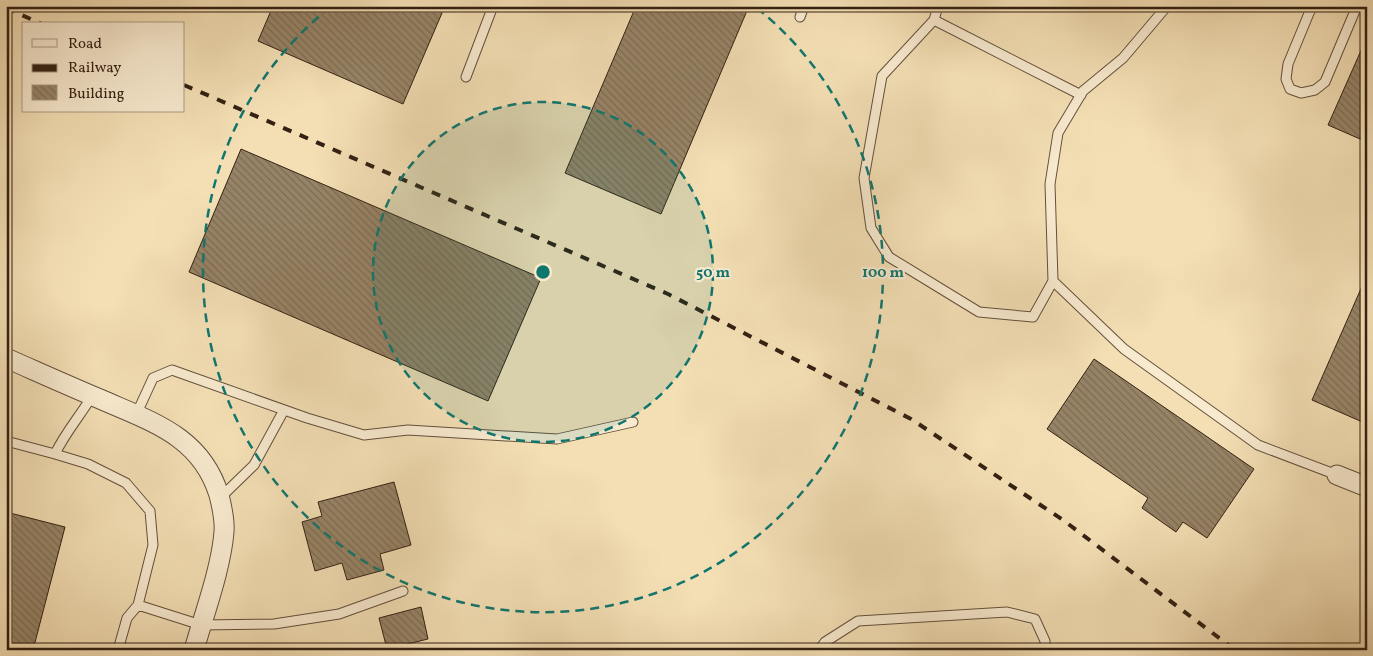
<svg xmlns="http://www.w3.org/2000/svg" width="1373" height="656" font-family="Vollkorn,serif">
<defs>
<pattern id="building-back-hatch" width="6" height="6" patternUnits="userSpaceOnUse" patternTransform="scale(1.25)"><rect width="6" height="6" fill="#978467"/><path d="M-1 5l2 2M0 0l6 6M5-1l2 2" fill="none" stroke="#7c6c54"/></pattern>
</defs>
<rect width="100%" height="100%" fill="#f4dfb5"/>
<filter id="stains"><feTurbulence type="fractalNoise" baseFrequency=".004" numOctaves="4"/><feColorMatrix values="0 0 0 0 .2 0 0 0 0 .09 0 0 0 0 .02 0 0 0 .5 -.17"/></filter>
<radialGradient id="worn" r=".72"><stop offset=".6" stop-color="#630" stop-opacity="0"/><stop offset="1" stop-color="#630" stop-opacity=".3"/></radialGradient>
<path fill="url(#building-back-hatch)" stroke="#322113" d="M273 6H445L403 104 258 41Z
M636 6H749L661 214 565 173Z
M1367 37V142L1328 125Z
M241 149 541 278 488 401 189 272Z
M1367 275V424L1312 400Z
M1094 359 1254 469 1207 538 1183 522 1176 532 1142 508 1148 498 1047 429Z
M394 482 411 545 380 554 384 570 347 580 342 563 315 571 302 522 322 516 318 502Z
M6 512 65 527 33 650H6Z
M421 607 428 639 387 649 379 618Z"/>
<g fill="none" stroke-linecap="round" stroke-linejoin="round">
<defs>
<path id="service" d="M938 6 934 20 882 76 864 178 871 228 889 257 979 312 1033 317 1053 281 1050 184 1058 133 1083 91 1123 58 1167 6
M1312 6 1288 64 1286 79 1290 89 1301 93 1315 90 1325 82 1357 6
M800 17 804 6
M934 20 1081 95
M466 77 493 6
M1053 281 1124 349 1258 445 1337 475
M92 396C80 416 65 433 55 454L88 464 126 483 150 511 153 545 138 605
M136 415 153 378 172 370 307 418 364 435 408 430 557 439 633 422
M6 441 55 454
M220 498 254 465 284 410
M118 650 127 618 138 605 201 625 274 624 339 614 403 591
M819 650 825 642 858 621 1007 612 1035 619 1045 641V650"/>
<path id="minor" d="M6 358C38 372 69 386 100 399 152 422 201 436 219 495 222 507 225 520 224 532 221 569 204 614 194 650
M1337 475 1367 487"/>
</defs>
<use href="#service" stroke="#62503c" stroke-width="11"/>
<use href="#minor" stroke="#62503c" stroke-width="21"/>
<use href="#service" stroke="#f8eacf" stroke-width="9"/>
<use href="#minor" stroke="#f8eacf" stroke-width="19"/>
<path stroke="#322113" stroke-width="4" stroke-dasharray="9 9" stroke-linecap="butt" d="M6 8 42 24
M184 85 668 294 911 419 1063 520 1235 650"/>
</g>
<circle cx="543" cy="272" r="170" fill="#0f766e" fill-opacity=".12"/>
<g fill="none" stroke="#0f766e" stroke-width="2.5" stroke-dasharray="9 6">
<circle cx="543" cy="272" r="170"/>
<path d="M757 8A340 340 0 1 1 329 8"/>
</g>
<circle cx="543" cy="272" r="8" fill="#0f766e" stroke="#f8eacf" stroke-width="2.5"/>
<g font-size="15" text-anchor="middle" font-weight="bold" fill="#0f766e" stroke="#f8eacf" stroke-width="4.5" stroke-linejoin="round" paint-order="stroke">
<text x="713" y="277">50 m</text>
<text x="883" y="277">100 m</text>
</g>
<rect width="1373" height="656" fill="none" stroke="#f4dfb5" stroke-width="25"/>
<rect x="8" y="8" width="1358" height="641" fill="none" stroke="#322113" stroke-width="2.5"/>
<rect x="12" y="12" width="1348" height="631" fill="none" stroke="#322113"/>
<rect x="22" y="22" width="162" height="90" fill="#f8eacf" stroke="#a99a84"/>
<rect x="32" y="39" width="25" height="8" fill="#f8eacf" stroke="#a99a84"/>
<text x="68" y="48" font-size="15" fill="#322113">Road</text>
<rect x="32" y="64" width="25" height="8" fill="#322113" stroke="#a99a84"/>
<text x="68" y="72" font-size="15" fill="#322113">Railway</text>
<rect x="32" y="85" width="25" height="15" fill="url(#building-back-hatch)" stroke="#a99a84"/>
<text x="68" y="98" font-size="15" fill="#322113">Building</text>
<rect width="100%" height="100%" filter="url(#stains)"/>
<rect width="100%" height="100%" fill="url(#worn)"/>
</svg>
